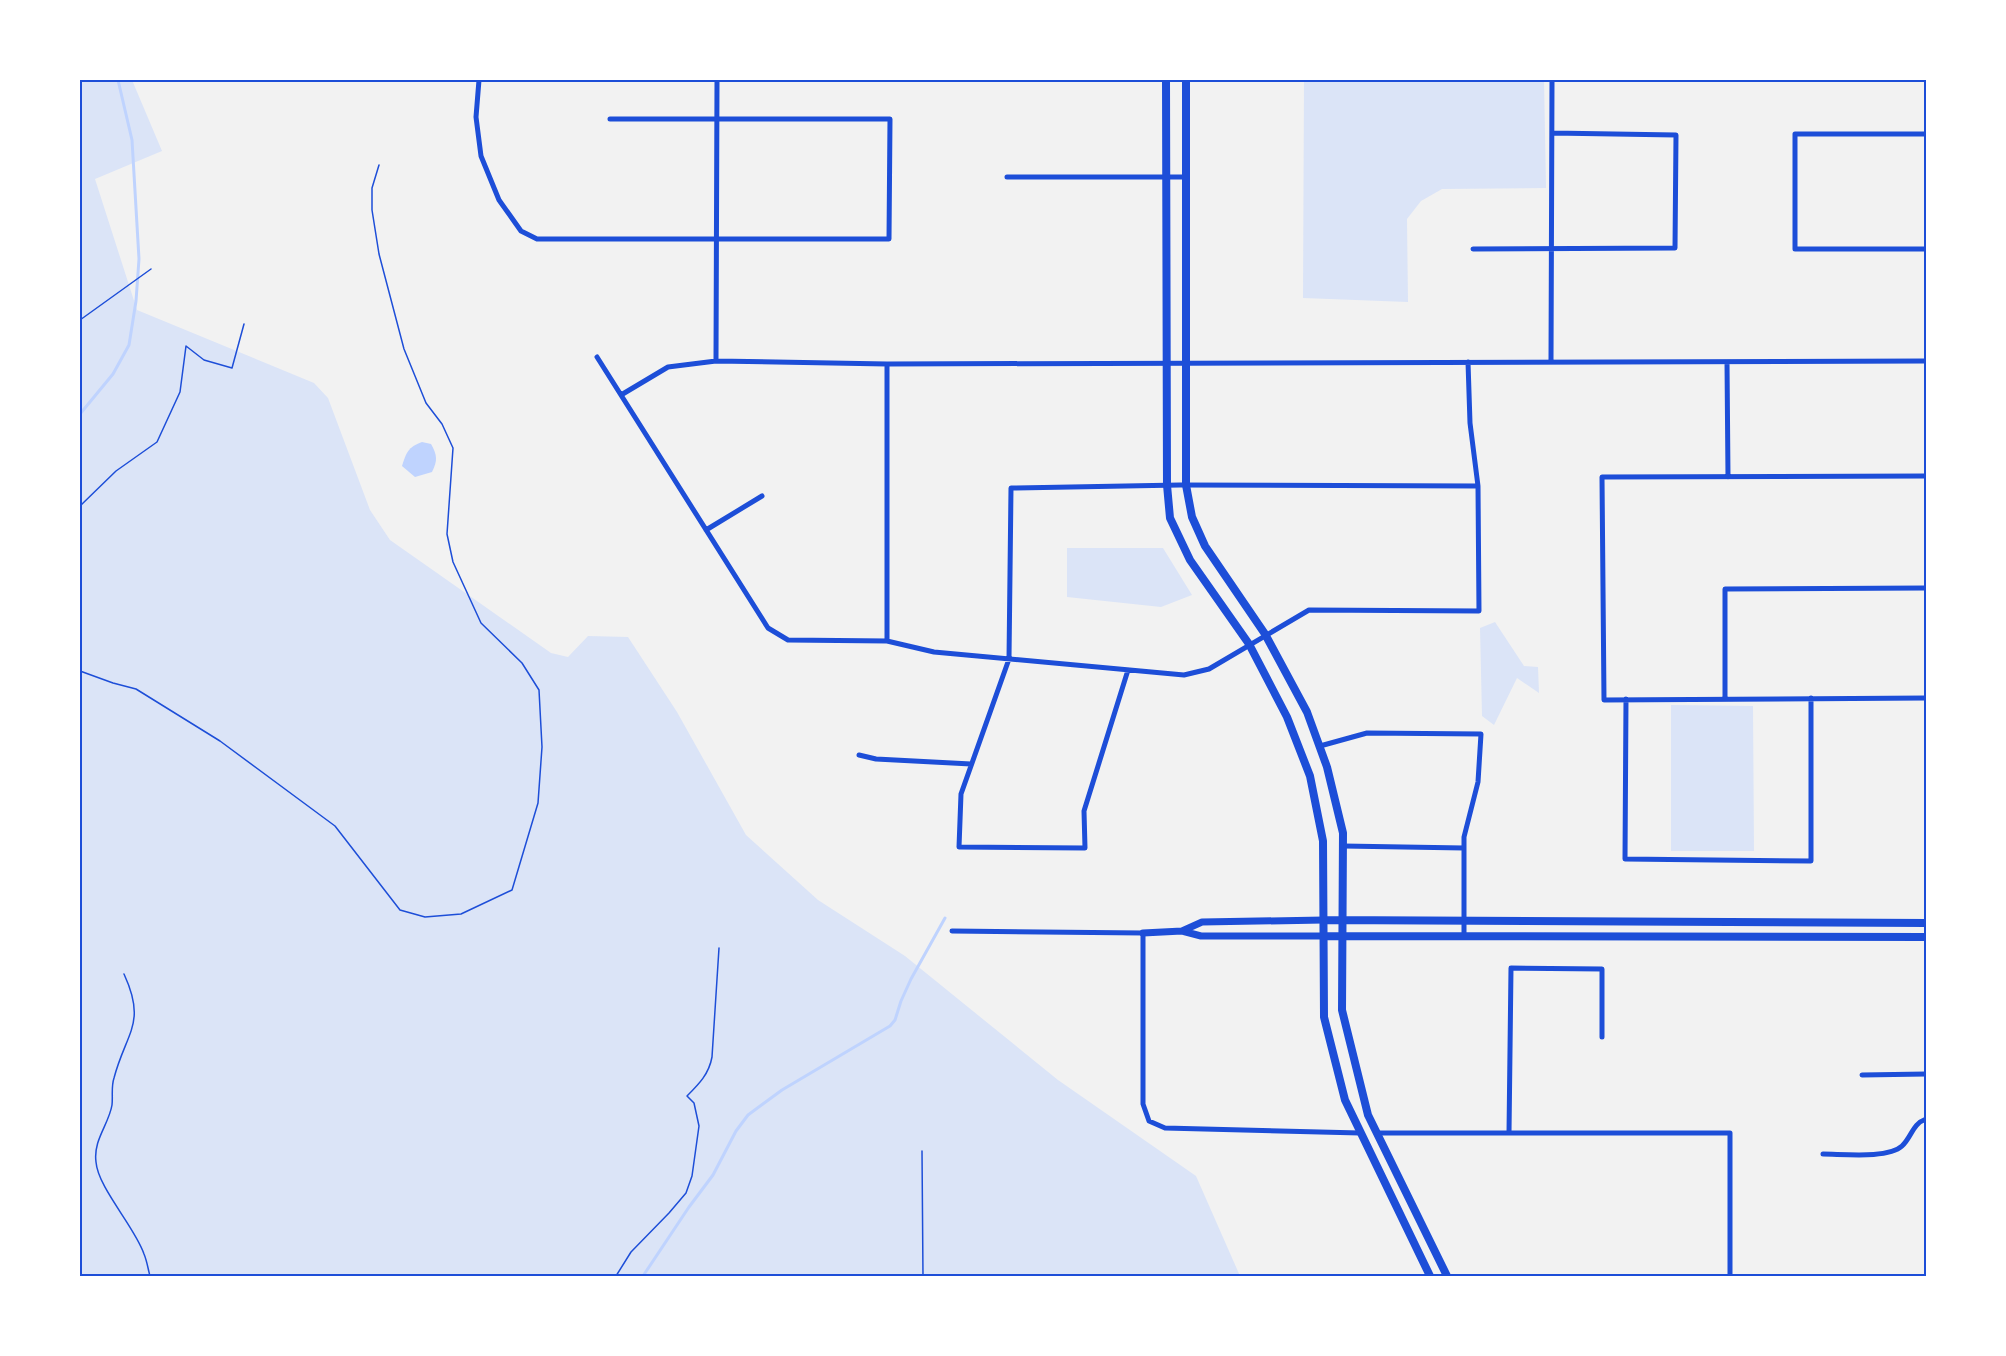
<svg xmlns="http://www.w3.org/2000/svg" width="2006" height="1356" font-family="'Roboto Condensed',sans-serif">
<rect width="100%" height="100%" fill="#f2f2f2"/>
<path fill="#dbe4f7" d="M80 80H132L162 151 95 179 137 310 314 383 328 398 370 510 390 540 551 653 568 657 588 636 628 637 677 712 746 835 818 900 905 956 1058 1080 1196 1176 1240 1276H80Z
M1304 80H1544L1546 188 1442 189 1421 201 1407 219 1408 302 1303 298Z
M1067 548H1163L1192 595 1161 607 1067 597Z
M1495 622 1524 666 1538 667 1539 693 1517 678 1494 725 1482 716 1480 628Z
M1671 705 1753 706 1754 851H1671Z"/>
<path fill="#bfd3fe" d="M422 442 431 444C437 455 438 460 432 472L415 477 402 466C406 453 408 447 422 442Z"/>
<g fill="none" stroke-linecap="round" stroke-linejoin="round">
<path stroke="#bfd3fe" stroke-width="3" d="M80 414 113 374 129 345 136 301 139 259 132 140 118 80
M643 1276 689 1207 713 1175 736 1131 748 1115 782 1090 890 1026 895 1020 901 1001 911 979 945 918"/>
<path stroke="#1d4ed8" stroke-width="1.5" d="M80 320 151 269
M80 506 116 471 157 442 180 392 186 346 204 360 232 368 244 324
M80 671 113 683 136 689 220 741 335 826 400 910 425 917 461 914 512 890 538 803 542 747 539 690 522 663 481 623 453 562 447 534 453 448 442 424 426 403 404 349 379 254 372 210V188L379 165
M124 974C147 1024 126 1032 114 1078 111 1087 113 1096 112 1105 109 1124 93 1140 96 1162 98 1188 135 1227 144 1254 147 1261 148 1269 150 1276
M922 1151 923 1276
M616 1276 631 1252 669 1213 686 1193 692 1176 699 1126 694 1103 687 1096C699 1084 709 1074 712 1057L719 948"/>
<path stroke="#1d4ed8" stroke-width="5" d="M479 80 476 117 481 156 499 200 521 231 537 239H889L890 119H610
M1926 134H1795V249H1926
M1007 177H1186
M1473 249 1675 248 1676 135 1552 133
M597 357 768 628 788 640 887 641 934 652 1184 675 1209 669 1309 610 1479 611 1478 486 1470 423 1468 362
M716 361 717 80
M1551 362 1552 80
M1727 362 1728 477
M887 364V641
M621 395 668 367 716 361 887 364 1926 361
M1926 476 1602 477 1604 700 1926 698
M706 530 762 496
M1128 670 1084 811 1085 848 959 847 961 794 1009 659 1011 488 1180 485 1478 486
M1725 698V589L1926 588
M1626 699 1625 859 1811 861V698
M1320 746 1367 733 1481 734 1478 782 1464 837V936
M859 755 876 759 971 764
M1343 846 1464 848
M952 931 1143 933V1104L1149 1121 1165 1128 1360 1133
M1862 1075 1926 1074
M1377 1133H1730V1276
M1509 1133 1511 968 1602 969V1037
M1823 1154C1843 1154 1888 1159 1902 1146 1912 1137 1912 1124 1926 1119"/>
<path stroke="#1d4ed8" stroke-width="7" d="M1182 931 1202 922 1324 920
M1143 933 1182 931 1201 936H1324"/>
<path stroke="#1d4ed8" stroke-width="8" d="M1166 80 1167 485 1170 518 1190 560 1249 644 1287 717 1310 776 1323 841 1324 1017 1326 1025 1345 1100 1430 1276
M1186 80V485L1192 517 1205 546 1265 634 1307 712 1327 767 1343 833 1342 1010 1368 1115 1447 1276
M1324 920 1926 923
M1324 936 1926 937"/>
</g>
<rect width="2006" height="1356" fill="none" stroke="#ffffff" stroke-width="162"/>
<rect x="81" y="81" width="1844" height="1194" fill="none" stroke="#1d4ed8" stroke-width="2"/>
</svg>
